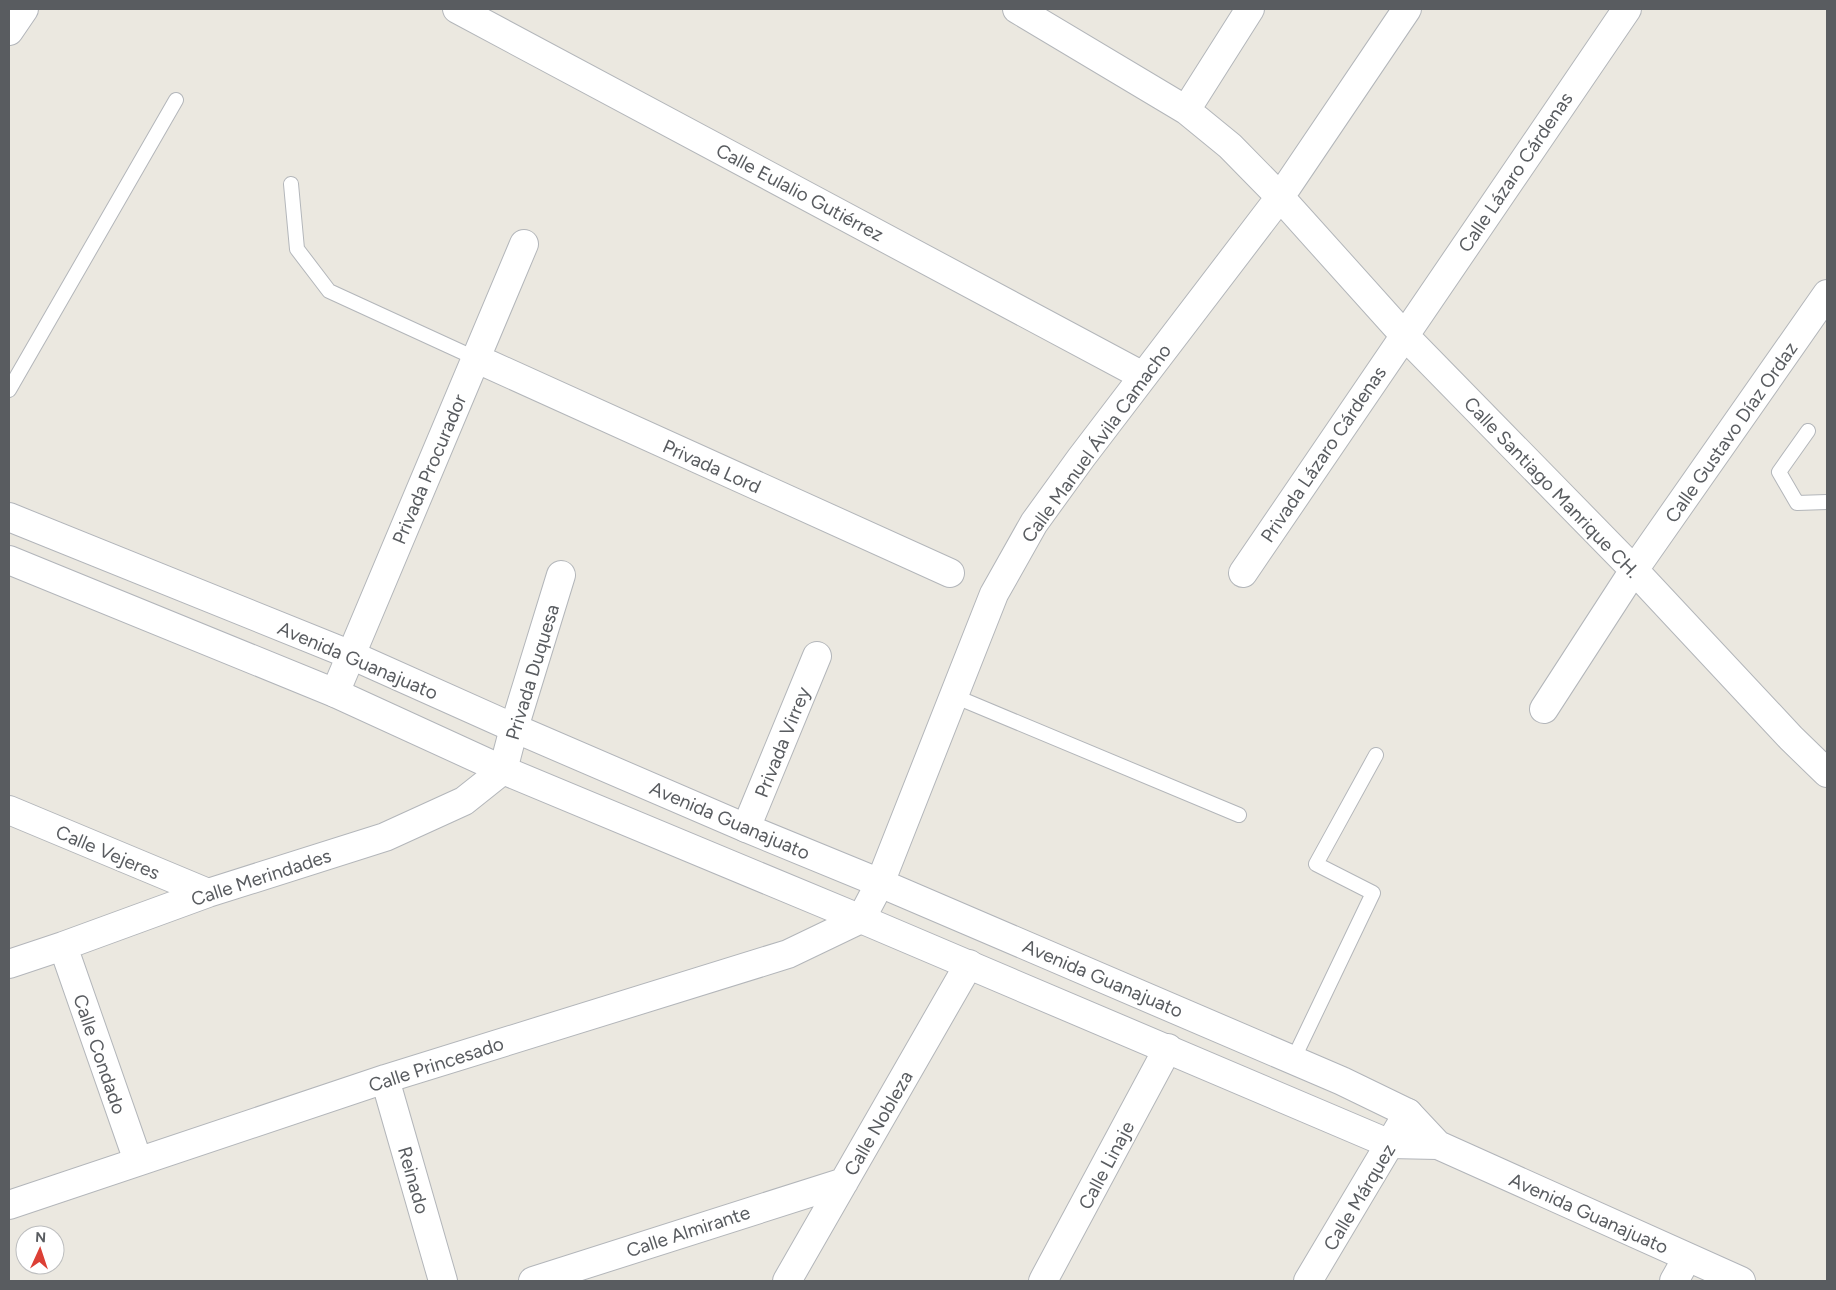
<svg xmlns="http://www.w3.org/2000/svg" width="1836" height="1290" font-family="Figtree,sans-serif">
<rect width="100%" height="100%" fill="#ebe8e0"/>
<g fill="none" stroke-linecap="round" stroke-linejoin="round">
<defs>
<path id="lane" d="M291 184 297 249 329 291 475 358
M9 390 176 100
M1808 431 1779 472 1797 503 1827 502
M954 696 1239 815
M1293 1060 1373 893 1316 864 1376 755"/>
<path id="street" d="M457 9 1143 376
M1017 9 1186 110 1230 146 1280 197 1404 335 1634 570 1791 738 1827 773
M1186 110 1250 9
M475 358 950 573
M1243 573 1627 9
M335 693 524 244
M1544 709 1634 570 1827 294
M9 810 208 893
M746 828 817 656
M63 946 138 1161
M9 964 63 946 208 893 385 837 464 801 503 770 514 728 561 575
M385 1079 443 1281
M9 1205 385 1079 788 954 861 919 880 883 994 594 1034 523 1081 458 1280 197 1407 9
M533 1281 844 1182
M787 1281 969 964
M1043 1281 1168 1048
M1308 1281 1408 1113
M1674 1281 1687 1258"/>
<path id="secondary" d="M9 31 24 9
M9 517 351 655 514 728 746 828 880 883 1342 1081 1408 1113 1438 1145 1741 1281
M9 560 335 693 503 770 861 919 1390 1144 1438 1145"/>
</defs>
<use href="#lane" stroke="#b3b6ba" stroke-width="16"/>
<use href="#street" stroke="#b3b6ba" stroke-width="30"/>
<use href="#secondary" stroke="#b2b5ba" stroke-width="30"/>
<use href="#lane" stroke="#fff" stroke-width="14"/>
<use href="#street" stroke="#fff" stroke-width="28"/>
<use href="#secondary" stroke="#fff" stroke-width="28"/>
</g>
<g text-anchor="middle" stroke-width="4" stroke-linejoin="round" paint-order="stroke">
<g font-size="19" fill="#595c60" stroke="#fff">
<text transform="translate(1515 172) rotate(-56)" y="7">Calle Lázaro Cárdenas</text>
<text transform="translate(800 192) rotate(28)" y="7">Calle Eulalio Gutiérrez</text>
<text transform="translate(1731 432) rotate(-55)" y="7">Calle Gustavo Díaz Ordaz</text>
<text transform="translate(1096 443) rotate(-54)" y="7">Calle Manuel Ávila Camacho</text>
<text transform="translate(1323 454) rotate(-56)" y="7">Privada Lázaro Cárdenas</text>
<text transform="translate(712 466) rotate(24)" y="7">Privada Lord</text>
<text transform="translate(429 469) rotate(-67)" y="7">Privada Procurador</text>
<text transform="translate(1552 487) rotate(46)" y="7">Calle Santiago Manrique CH.</text>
<text transform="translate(358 660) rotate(23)" y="7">Avenida Guanajuato</text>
<text transform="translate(532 672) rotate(-73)" y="7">Privada Duquesa</text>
<text transform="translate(782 742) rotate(-68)" y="7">Privada Virrey</text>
<text transform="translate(730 820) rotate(23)" y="7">Avenida Guanajuato</text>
<text transform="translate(108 852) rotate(23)" y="7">Calle Vejeres</text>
<text transform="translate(261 877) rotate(-18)" y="7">Calle Merindades</text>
<text transform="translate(1103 978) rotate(23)" y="7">Avenida Guanajuato</text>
<text transform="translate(100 1054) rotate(71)" y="7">Calle Condado</text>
<text transform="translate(436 1064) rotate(-18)" y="7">Calle Princesado</text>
<text transform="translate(878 1123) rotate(-60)" y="7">Calle Nobleza</text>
<text transform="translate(1106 1165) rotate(-62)" y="7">Calle Linaje</text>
<text transform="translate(414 1180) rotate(74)" y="7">Reinado</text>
<text transform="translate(1359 1197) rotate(-59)" y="7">Calle Márquez</text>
<text transform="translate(1589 1213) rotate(24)" y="7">Avenida Guanajuato</text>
<text transform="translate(688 1231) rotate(-18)" y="7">Calle Almirante</text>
</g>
</g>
<rect width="1836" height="1290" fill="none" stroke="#595c60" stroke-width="20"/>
<g transform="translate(40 1250) rotate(3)"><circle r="24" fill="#ffffff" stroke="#bdbebf"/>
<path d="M0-4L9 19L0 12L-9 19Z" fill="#dc3f35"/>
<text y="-8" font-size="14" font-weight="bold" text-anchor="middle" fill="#595c60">N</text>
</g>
</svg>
